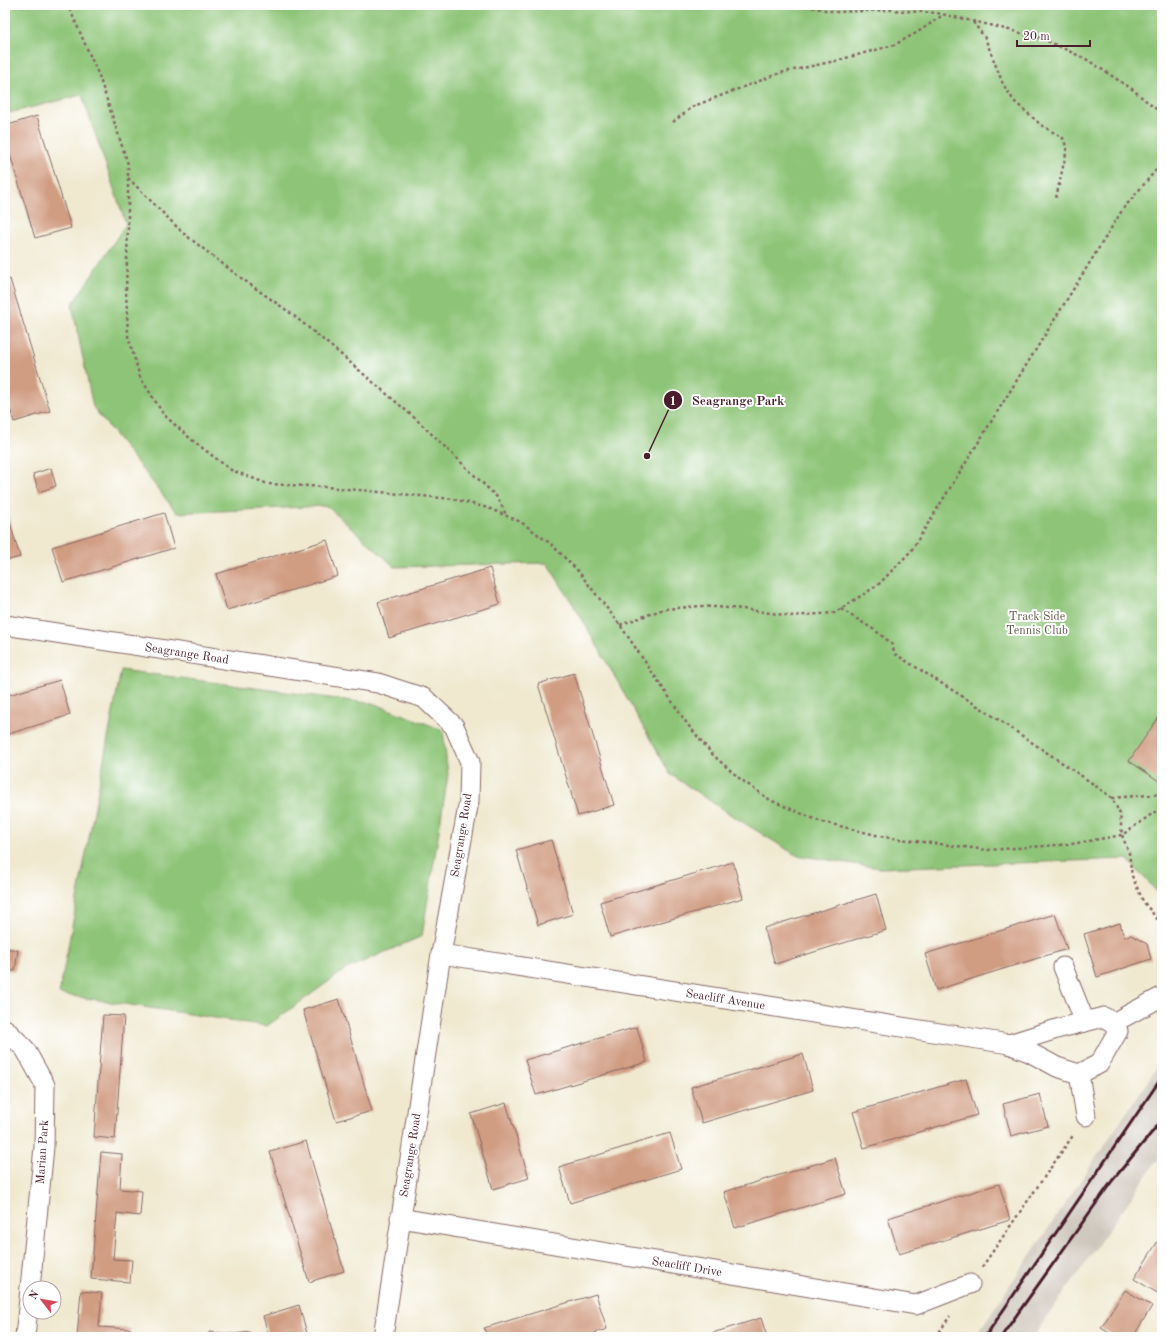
<svg xmlns="http://www.w3.org/2000/svg" width="1167" height="1342" font-family="'Old Standard TT',serif">
<rect width="100%" height="100%" fill="#fff"/>
<filter id="ink" filterUnits="userSpaceOnUse"><feTurbulence type="fractalNoise" baseFrequency=".025" numOctaves="2"/><feDisplacementMap in="SourceGraphic" scale="8" xChannelSelector="R" yChannelSelector="G"/><feConvolveMatrix kernelMatrix="1 2 1 2 8 2 1 2 1" color-interpolation-filters="sRGB"/></filter>
<filter id="wash" filterUnits="userSpaceOnUse"><feTurbulence type="fractalNoise" baseFrequency=".012" numOctaves="4" result="noise"/><feDisplacementMap in="SourceGraphic" scale="16" xChannelSelector="R" yChannelSelector="G"/><feGaussianBlur stdDeviation="0.9" result="paint"/><feColorMatrix in="noise" values="0 0 0 0 0 0 0 0 0 0 0 0 0 0 0 0 0 1.4 0 .05"/><feComposite in="paint" operator="in"/></filter>
<g filter="url(#wash)">
<rect width="100%" height="100%" fill="#f0e9d0"/>
<path fill="#cbc3b8" d="M1162 1060V1154L1033 1337H975Z"/>
<path fill="#8dc477" stroke="#6c7251" d="M5 5H1162V897L1127 859 880 868 796 855 728 813 670 774 581 617 547 563 395 567 327 506 177 513 93 407 72 305 126 224 82 95 9 113 5 98Z
M121 670 375 704 443 730 448 775 422 936 346 969 267 1026 59 994Z"/>
<g id="blocks">
<path fill="#d09c82" d="M37 116 71 228 35 238 5 138V126Z
M10 279 50 411 14 422 5 392V280Z
M51 468 56 486 39 492 33 474Z
M5 506 20 557 5 561Z
M164 513 174 548 63 582 52 547Z
M327 540 338 576 227 610 216 574Z
M490 568 500 604 389 638 378 602Z
M574 673 614 805 578 816 538 684Z
M60 680 70 715 5 735V696Z
M1162 712V783L1129 761Z
M551 840 573 914 538 925 516 850Z
M733 862 743 898 610 937 600 902Z
M876 894 886 930 775 964 764 928Z
M1055 914 1067 949 936 990 925 954Z
M1120 923 1124 937 1131 935 1147 944 1151 959 1097 977 1084 934Z
M5 948 18 950 15 971 5 970Z
M339 999 372 1111 336 1121 303 1010Z
M103 1015 124 1016 115 1139 94 1137Z
M637 1027 647 1062 536 1095 525 1060Z
M803 1054 813 1090 702 1123 691 1087Z
M966 1079 977 1115 864 1148 853 1112Z
M1040 1094 1048 1126 1011 1136 1003 1104Z
M506 1103 529 1178 493 1189 471 1114Z
M670 1133 681 1169 570 1203 559 1167Z
M306 1141 344 1271 309 1282 270 1152Z
M101 1152 122 1154 120 1189 142 1191 140 1216 117 1213 113 1259 132 1260 130 1282 91 1279Z
M835 1158 846 1194 735 1228 724 1192Z
M999 1184 1010 1220 899 1254 888 1218Z
M1158 1241 1162 1243 1161 1295 1134 1279Z
M1125 1290 1152 1306 1133 1337H1116L1101 1328Z
M81 1291 102 1293 99 1327 131 1329 130 1337H77Z
M596 1294 607 1329 582 1337H487L484 1328Z
M299 1305 308 1337H269L263 1316Z
M761 1318 767 1337H700L706 1335Z
M209 1332 234 1334V1337H209Z
M250 1332 251 1337H235L234 1334Z"/>
</g>
</g>
<g filter="url(#ink)">
<use href="#blocks" fill-opacity="0" stroke="#846665" stroke-width="1"/>
<g fill="none" stroke-linecap="round" stroke-linejoin="round">
<defs>
<g id="street">
<path id="s1" d="M5 625 378 683 424 698 454 726 470 762 469 801 441 954 383 1337"/>
<path id="s2" d="M441 954 1009 1044"/>
<path d="M1063 967 1085 1022"/>
<path d="M1104 1017 1113 1023 1118 1031 1099 1064 1079 1074 1057 1067 1029 1052 1009 1044 1060 1028Z"/>
<path d="M1113 1023 1161 997"/>
<path d="M5 1029 25 1049 45 1085 44 1147 30 1288"/>
<path d="M1079 1074 1086 1116"/>
<path id="s3" d="M400 1218 916 1305 970 1284"/>
<path d="M25 1337 30 1289"/>
</g>
</defs>
<use href="#street" stroke="#846665" stroke-width="21"/>
<path stroke="#846665" stroke-width="2.5" stroke-dasharray="3 3" stroke-linecap="butt" d="M66 5 71 12 99 76 128 164V225L126 290 128 336 140 377 164 415 192 440 231 470 268 484 327 487 453 499 488 508 521 522 551 544 578 571 620 625 688 725 713 755 739 778 770 800 819 821 884 837 988 850 1072 844 1122 835 1162 807
M800 5 836 12 891 10 937 13 994 26 1043 39 1086 59 1132 89 1162 114
M973 22 985 38 1003 84 1014 101 1041 125 1063 138 1067 149 1056 198
M673 122 694 106 780 73 835 61 894 45 918 32 943 15
M128 178 183 233 237 275 293 315 338 352 417 420 498 498 506 515
M841 609 876 631 891 643 895 654 984 710 1089 781 1112 798 1120 814 1122 835 1129 853 1132 876 1143 901 1162 925
M620 625 664 609 700 606 743 609 791 616 834 613 878 585 911 551 1123 209 1162 163
M1112 798 1162 794
M982 1267 1074 1134
M936 1337 950 1316"/>
<use href="#street" stroke="#fff" stroke-width="19"/>
<path stroke="#4a1f2b" stroke-width="3" d="M985 1337 1162 1077
M1001 1337 1112 1181 1162 1120"/>
</g>
</g>
<g text-anchor="middle" stroke-width="4" stroke-linejoin="round" paint-order="stroke">
<g font-size="12" fill="#615946" stroke="#fff">
<text x="1037" y="620">Track Side<tspan x="1037" dy="14">Tennis Club</tspan></text>
</g>
<g font-size="12" fill="#4a1f2b" stroke="#fff">
<text dy="4" stroke="none"><textPath href="#s1" startOffset="184">Seagrange Road</textPath></text>
<text transform="translate(461 835) rotate(-81)" y="4">Seagrange Road</text>
<text dy="4" stroke="none"><textPath href="#s2" startOffset="288">Seacliff Avenue</textPath></text>
<text transform="translate(42 1152) rotate(-86)" y="4">Marian Park</text>
<text transform="translate(410 1155) rotate(-81)" y="4">Seagrange Road</text>
<text dy="4" stroke="none"><textPath href="#s3" startOffset="291">Seacliff Drive</textPath></text>
</g>
</g>
<path fill="none" stroke="#4a1f2b" stroke-width="1.5" d="M647 456L673 400"/>
<g fill="#4a1f2b" stroke="#fff" stroke-width="1.5">
<circle cx="647" cy="456" r="4"/>
<circle cx="673" cy="400" r="10"/>
</g>
<g font-size="12" text-anchor="middle" font-weight="bold" fill="#fff">
<text x="673" y="405">1</text>
</g>
<g font-size="13" text-anchor="middle" font-weight="bold" fill="#4a1f2b" stroke="#fff" stroke-width="4" stroke-linejoin="round" paint-order="stroke">
<text x="738" y="405">Seagrange Park</text>
</g>
<rect width="1167" height="1342" fill="none" stroke="#fff" stroke-width="20"/>
<g transform="translate(42 1300) rotate(301)"><circle r="19" fill="#ffffff" stroke="#b7a5aa"/>
<path d="M0-3L7 15L0 10L-7 15Z" fill="#d1495b"/>
<text y="-6" font-size="11" font-weight="bold" text-anchor="middle" fill="#4a1f2b">N</text>
</g>
<path d="M1017 40v6h73v-6" fill="none" stroke="#4a1f2b" stroke-width="2"/>
<text x="1023" y="40" font-size="12" fill="#4a1f2b" stroke="#ffffff" stroke-width="3" paint-order="stroke">20 m</text>
</svg>
